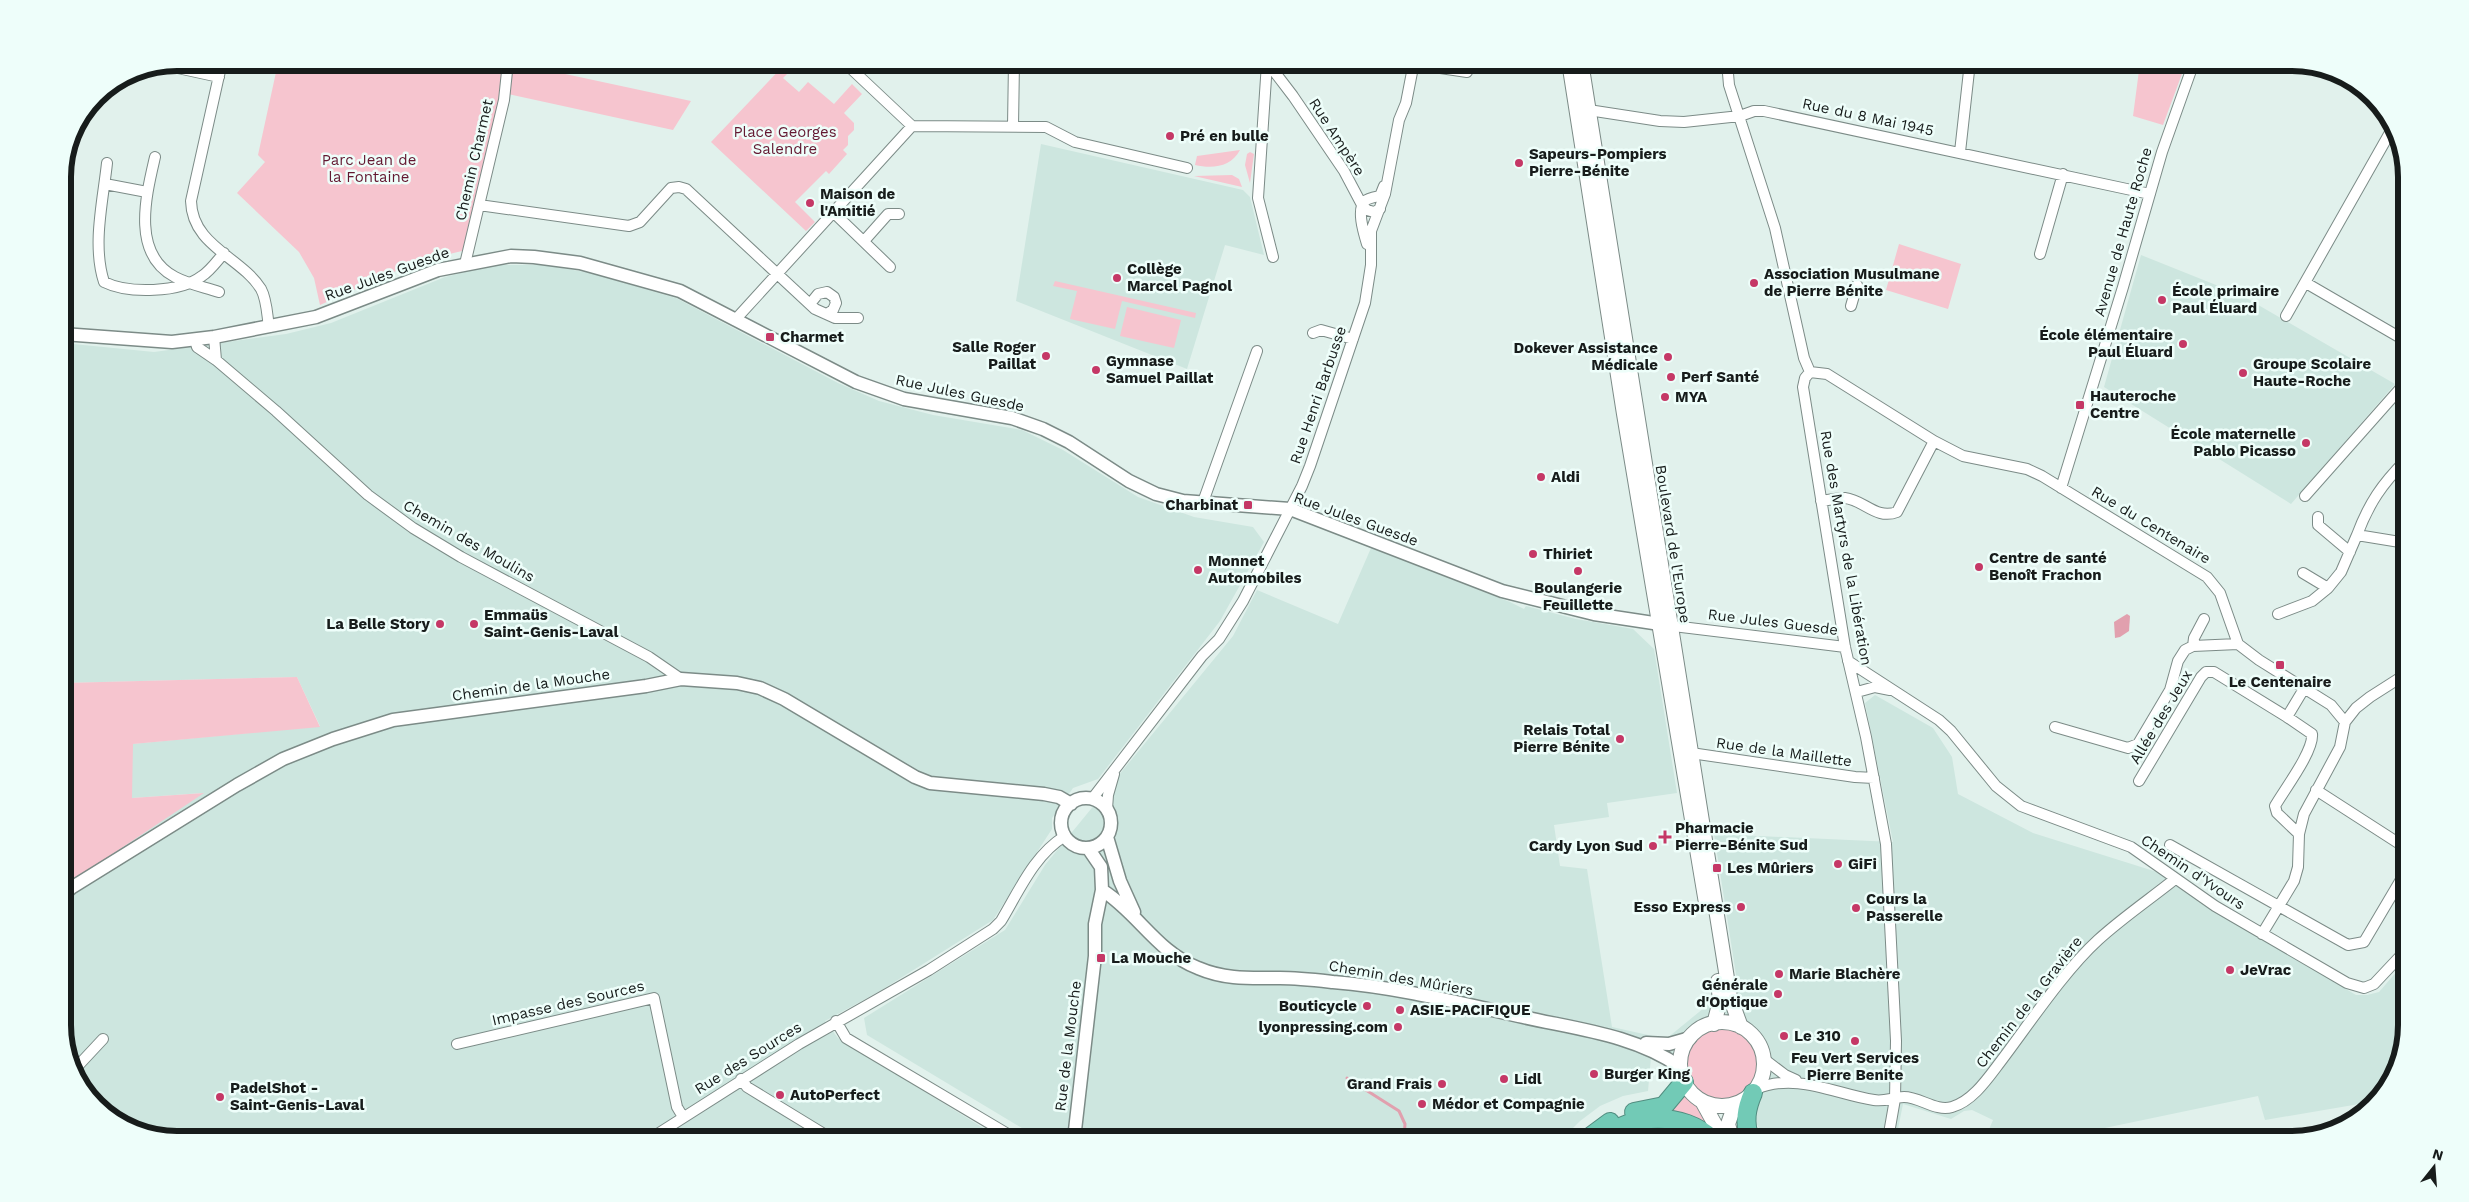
<svg xmlns="http://www.w3.org/2000/svg" width="2469" height="1202" font-family="'Work Sans',sans-serif">
<rect width="100%" height="100%" fill="#e1f1ec"/>
<path fill="#cde6df" d="M1041 144 1243 190 1250 197 1264 255 1225 245 1187 369 1016 301Z
M2141 255 2241 295 2395 384 2291 504 2104 387Z
M494 265H545L590 273 676 298 838 383 879 401 933 415 1022 430 1063 450 1138 497 1194 517 1253 527 1264 542 1220 621 1098 779 1073 788 1052 818V829L993 920 880 991 825 1021 838 1038 1001 1139H177L127 1128 82 1089 63 1033V887L202 793 132 798V744L320 726 297 677 63 683V343L154 352 286 334 331 323 445 277Z
M1371 548 1510 602 1524 609 1526 606 1576 619 1633 629 1654 649 1677 793 1607 803 1609 817 1554 825 1560 866 1587 869 1612 1027 1666 1039 1737 981 1714 834 1893 842 1865 703 1875 695 1933 728 1952 757 1958 794 2033 833 2157 872 2252 933 2356 995H2367L2379 992 2406 961V1025L2395 1075 2371 1102 2265 1120 2258 1096 2052 1139H1985L1993 1120 1972 1110 1964 1111 1951 1119 1903 1104 1896 1139H1764L1752 1114 1704 1112 1688 1097 1667 1065 1651 1057 1648 1091 1623 1096 1600 1106 1580 1121 1562 1139H1040L867 1035 864 1018 1005 930 1045 865 1233 636 1257 590 1338 624Z"/>
<path fill="#f6c5cf" d="M382 62 384 66 393 62 514 63 691 101 673 130 503 93 467 244 462 251 416 262 320 305 314 278 299 252 237 193 265 162 258 155 278 63Z
M786 63H798L783 78 799 92 808 82 834 104 852 84 862 94 844 113 854 123V130L848 136V145L843 150 847 154 829 174 826 171 795 202 815 222 806 231 711 142Z
M2140 63H2186L2163 125 2133 116Z
M1240 150C1231 167 1213 169 1195 165L1197 156Z
M1250 152 1254 154 1250 183 1245 165 1247 154Z
M1232 175 1239 179 1242 187 1194 176Z
M1899 244 1961 264 1948 309 1886 290Z
M1055 281 1196 313 1195 318 1122 301 1115 329 1070 319 1077 291 1053 286Z
M1127 307 1181 320 1174 348 1120 336Z
M297 677 320 727 133 744 132 798 204 793 63 887V683Z
M1686 1065a36 36 0 1 1 72 0a36 36 0 1 1-72 0Z
M1685 1095 1704 1112 1714 1130 1667 1110Z
M1669 1126 1703 1139H1618L1641 1130Z"/>
<path fill="#e1a0ae" d="M2127 614 2130 616 2129 631 2120 637 2115 638 2114 622Z"/>
<g fill="none" stroke-linecap="round" stroke-linejoin="round">
<path stroke="#e1a0ae" stroke-width="3" d="M1347 1078 1399 1111 1405 1124 1404 1139"/>
<defs>
<path id="minor" d="M222 62 191 201C192 246 241 257 261 289 267 300 267 315 269 327
M844 62 912 126
M1267 62 1293 96 1344 171 1362 205 1367 210 1374 212 1380 209
M1727 62 1729 85 1775 228 1804 358 1810 372 1805 378 1803 387 1845 647 1866 737 1886 844 1896 1041 1895 1099 1888 1139
M1267 63 1258 198 1273 257
M1414 64 1467 72 1469 62
M164 65 219 77
M1582 109 1660 121 1684 122 1740 116 1754 111H1764L2150 194
M1013 126 1014 62
M1960 152 1970 62
M155 157C146 196 131 254 175 277 188 284 204 287 219 292
M107 163C103 201 92 245 104 282 128 294 180 293 202 276 210 271 217 261 224 253
M105 184 147 192
M479 205 629 226 640 222 671 188 679 187 686 189 815 309 835 318H858
M833 212 890 267
M864 241 888 214H899
M1367 244C1364 234 1356 209 1365 201 1368 198 1375 197 1380 196L1384 186
M2040 254 2063 174
M465 264 504 100 508 62
M2306 283 2406 341
M810 304 818 294 827 292 834 297 836 303 833 310 827 314
M1851 306 1857 285
M2286 316 2392 129
M735 320 912 126 1046 127 1075 142 1187 168
M1313 333 1321 330 1353 339
M214 337 216 360
M195 340 197 347 216 360 276 411 368 495 413 528 461 557 649 657 681 679
M1810 372 1827 374 1934 441 1963 456 2027 469 2042 476 2207 577 2220 593 2238 644 2259 660 2331 705 2345 722
M2406 460C2382 484 2369 503 2357 535L2406 543
M2061 488 2123 287 2162 152 2194 62
M2305 496 2406 382
M1821 501C1829 500 1838 498 1845 498 1864 500 1876 520 1897 512L1934 441
M1203 502 1257 351
M2318 517V525L2350 552
M2303 573 2328 588 2341 572 2357 535
M2278 614 2312 601 2328 588
M1665 625 1845 647
M2193 646 2194 638 2204 619
M1848 661 1939 720 1951 731 1996 786 2021 806 2131 847 2215 906 2347 983 2364 988 2374 984 2406 950
M1857 692 1875 687 1890 690
M2287 717 2312 734C2314 751 2284 790 2275 806L2277 813 2299 834
M2055 727 2128 748 2138 744 2170 690 2178 661 2185 650 2193 646 2238 644
M1691 753 1855 777 1874 778
M2139 781 2201 677 2206 672H2214L2287 717 2305 687
M2316 790 2406 848
M1092 799 1202 656 1219 639 1243 601 1302 486 1310 466 1365 303 1371 265V231L1385 194 1399 120 1406 103 1414 62
M1107 809 1108 795 1114 774
M2170 845 2348 945 2364 942 2406 871
M2262 934 2294 881 2298 867 2299 834 2304 814 2340 747 2345 722 2356 708 2370 697 2406 674
M836 1021 846 1038 1016 1139
M457 1044 654 998 677 1107 683 1117
M1764 1059 1785 1075 1796 1080
M75 1069 103 1039
M741 1079 747 1087 824 1134
M1756 1089C1796 1072 1835 1094 1874 1100 1885 1102 1893 1097 1904 1097 1920 1097 1936 1112 1952 1107 1973 1101 1988 1078 2001 1061 2029 1024 2064 971 2098 940 2122 918 2150 899 2175 879
M379 1139 456 1134 639 1138 656 1135 799 1044 929 970 993 929 1001 921C1019 891 1034 855 1065 836"/>
<path id="tertiary" d="M63 334 172 342 214 337 316 317 438 270 511 256 534 257 580 263 680 291 856 382 904 399 1012 418 1043 429 1069 442 1129 481 1156 494 1183 501 1290 509 1502 591 1594 614 1660 624
M1061 823a25 25 0 1 1 50 0a25 25 0 1 1-50 0Z
M1107 837 1120 881 1134 912
M1102 890C1138 913 1157 952 1198 968 1226 980 1251 978 1280 978 1298 978 1315 980 1333 982 1397 987 1460 1003 1523 1017 1576 1029 1635 1035 1680 1067
M63 895 71 888 237 785 283 759 333 739 393 720 646 686 681 679 737 683 760 688 784 699 915 777 930 783 1044 794 1059 797 1071 804
M1646 1043 1669 1044 1690 1038
M1074 1139 1095 956V924L1102 890 1101 867 1088 848"/>
<path id="secondary" d="M1569 62 1624 414 1706 903
M1581 62 1730 997 1741 1027
M1680 1064a42 42 0 1 1 84 0a42 42 0 1 1-84 0Z
M1714 1024 1720 1001 1718 981
M1702 1101 1723 1139
M1732 1139 1728 1124 1735 1104"/>
<path id="motorway" d="M1634 1112 1664 1106 1684 1082
M1587 1139 1610 1122
M1603 1139C1633 1112 1683 1112 1712 1139
M1750 1139C1744 1122 1746 1109 1753 1093"/>
</defs>
<use href="#minor" stroke="#7c8b87" stroke-width="12"/>
<use href="#tertiary" stroke="#7c8b87" stroke-width="15"/>
<use href="#secondary" stroke="#7c8b87" stroke-width="16"/>
<use href="#motorway" stroke="#528d80" stroke-width="20"/>
<use href="#minor" stroke="#fff" stroke-width="10"/>
<use href="#tertiary" stroke="#fff" stroke-width="12"/>
<use href="#secondary" stroke="#fff" stroke-width="14"/>
<use href="#motorway" stroke="#72cab6" stroke-width="18"/>
</g>
<g fill="#c53866" stroke="#eefefa" stroke-width="2">
<circle cx="1170" cy="136" r="5"/>
<circle cx="1519" cy="163" r="5"/>
<circle cx="810" cy="203" r="5"/>
<circle cx="1117" cy="278" r="5"/>
<circle cx="1754" cy="283" r="5"/>
<circle cx="2162" cy="300" r="5"/>
<rect x="765" y="332" width="10" height="10" rx="2.5"/>
<circle cx="2183" cy="344" r="5"/>
<circle cx="1046" cy="356" r="5"/>
<circle cx="1668" cy="357" r="5"/>
<circle cx="1096" cy="370" r="5"/>
<circle cx="2243" cy="373" r="5"/>
<circle cx="1671" cy="377" r="5"/>
<circle cx="1665" cy="397" r="5"/>
<rect x="2075" y="400" width="10" height="10" rx="2.5"/>
<circle cx="2306" cy="443" r="5"/>
<circle cx="1541" cy="477" r="5"/>
<rect x="1243" y="500" width="10" height="10" rx="2.5"/>
<circle cx="1533" cy="554" r="5"/>
<circle cx="1979" cy="567" r="5"/>
<circle cx="1198" cy="570" r="5"/>
<circle cx="1578" cy="571" r="5"/>
<circle cx="440" cy="624" r="5"/>
<circle cx="474" cy="624" r="5"/>
<rect x="2275" y="660" width="10" height="10" rx="2.5"/>
<circle cx="1620" cy="739" r="5"/>
<path d="M1662.5 829.5h5v5h5v5h-5v5h-5v-5h-5v-5h5z"/>
<circle cx="1653" cy="846" r="5"/>
<circle cx="1838" cy="864" r="5"/>
<rect x="1712" y="863" width="10" height="10" rx="2.5"/>
<circle cx="1741" cy="907" r="5"/>
<circle cx="1856" cy="908" r="5"/>
<rect x="1096" y="953" width="10" height="10" rx="2.5"/>
<circle cx="2230" cy="970" r="5"/>
<circle cx="1779" cy="974" r="5"/>
<circle cx="1778" cy="994" r="5"/>
<circle cx="1367" cy="1006" r="5"/>
<circle cx="1400" cy="1010" r="5"/>
<circle cx="1398" cy="1027" r="5"/>
<circle cx="1784" cy="1036" r="5"/>
<circle cx="1855" cy="1041" r="5"/>
<circle cx="1594" cy="1074" r="5"/>
<circle cx="1504" cy="1079" r="5"/>
<circle cx="1442" cy="1084" r="5"/>
<circle cx="780" cy="1095" r="5"/>
<circle cx="220" cy="1097" r="5"/>
<circle cx="1422" cy="1104" r="5"/>
</g>
<g text-anchor="middle" stroke-width="5" stroke-linejoin="round" paint-order="stroke">
<g font-size="15" fill="#171c1b" stroke="#eefefa">
<text transform="translate(1868 117) rotate(12)" y="5">Rue du 8 Mai 1945</text>
<text transform="translate(1337 137) rotate(57)" y="5">Rue Ampère</text>
<text transform="translate(474 160) rotate(-77)" y="5">Chemin Charmet</text>
<text transform="translate(2123 232) rotate(-74)" y="5">Avenue de Haute Roche</text>
<text transform="translate(387 274) rotate(-20)" y="5">Rue Jules Guesde</text>
<text transform="translate(960 393) rotate(12)" y="5">Rue Jules Guesde</text>
<text transform="translate(1318 395) rotate(-71)" y="5">Rue Henri Barbusse</text>
<text transform="translate(1356 519) rotate(20)" y="5">Rue Jules Guesde</text>
<text transform="translate(2151 525) rotate(31)" y="5">Rue du Centenaire</text>
<text transform="translate(469 541) rotate(30)" y="5">Chemin des Moulins</text>
<text transform="translate(1673 544) rotate(81)" y="5">Boulevard de l'Europe</text>
<text transform="translate(1846 548) rotate(80)" y="5">Rue des Martyrs de la Libération</text>
<text transform="translate(1773 622) rotate(7)" y="5">Rue Jules Guesde</text>
<text transform="translate(531 685) rotate(-8)" y="5">Chemin de la Mouche</text>
<text transform="translate(2161 717) rotate(-59)" y="5">Allée des Jeux</text>
<text transform="translate(1784 752) rotate(8)" y="5">Rue de la Maillette</text>
<text transform="translate(2193 872) rotate(34)" y="5">Chemin d'Yvours</text>
<text transform="translate(1401 978) rotate(10)" y="5">Chemin des Mûriers</text>
<text transform="translate(2029 1002) rotate(-52)" y="5">Chemin de la Gravière</text>
<text transform="translate(568 1003) rotate(-13)" y="5">Impasse des Sources</text>
<text transform="translate(1068 1046) rotate(-83)" y="5">Rue de la Mouche</text>
<text transform="translate(748 1058) rotate(-32)" y="5">Rue des Sources</text>
</g>
<g font-size="15" fill="#631831" stroke="#eefefa">
<text x="785" y="137">Place Georges<tspan x="785" dy="17">Salendre</tspan></text>
<text x="369" y="165">Parc Jean de<tspan x="369" dy="17">la Fontaine</tspan></text>
</g>
<g font-size="15" font-weight="bold" fill="#171c1b" stroke="#eefefa" text-anchor="start">
<text x="1180" y="141">Pré en bulle</text>
<text x="1529" y="159">Sapeurs-Pompiers<tspan x="1529" dy="17">Pierre-Bénite</tspan></text>
<text x="820" y="199">Maison de<tspan x="820" dy="17">l'Amitié</tspan></text>
<text x="1127" y="274">Collège<tspan x="1127" dy="17">Marcel Pagnol</tspan></text>
<text x="1764" y="279">Association Musulmane<tspan x="1764" dy="17">de Pierre Bénite</tspan></text>
<text x="2172" y="296">École primaire<tspan x="2172" dy="17">Paul Éluard</tspan></text>
<text x="2173" y="340" text-anchor="end">École élémentaire<tspan x="2173" dy="17">Paul Éluard</tspan></text>
<text x="780" y="342">Charmet</text>
<text x="1036" y="352" text-anchor="end">Salle Roger<tspan x="1036" dy="17">Paillat</tspan></text>
<text x="1658" y="353" text-anchor="end">Dokever Assistance<tspan x="1658" dy="17">Médicale</tspan></text>
<text x="1106" y="366">Gymnase<tspan x="1106" dy="17">Samuel Paillat</tspan></text>
<text x="2253" y="369">Groupe Scolaire<tspan x="2253" dy="17">Haute-Roche</tspan></text>
<text x="1681" y="382">Perf Santé</text>
<text x="2090" y="401">Hauteroche<tspan x="2090" dy="17">Centre</tspan></text>
<text x="1675" y="402">MYA</text>
<text x="2296" y="439" text-anchor="end">École maternelle<tspan x="2296" dy="17">Pablo Picasso</tspan></text>
<text x="1551" y="482">Aldi</text>
<text x="1238" y="510" text-anchor="end">Charbinat</text>
<text x="1543" y="559">Thiriet</text>
<text x="1989" y="563">Centre de santé<tspan x="1989" dy="17">Benoît Frachon</tspan></text>
<text x="1208" y="566">Monnet<tspan x="1208" dy="17">Automobiles</tspan></text>
<text x="1578" y="593" text-anchor="middle">Boulangerie<tspan x="1578" dy="17">Feuillette</tspan></text>
<text x="484" y="620">Emmaüs<tspan x="484" dy="17">Saint-Genis-Laval</tspan></text>
<text x="430" y="629" text-anchor="end">La Belle Story</text>
<text x="2280" y="687" text-anchor="middle">Le Centenaire</text>
<text x="1610" y="735" text-anchor="end">Relais Total<tspan x="1610" dy="17">Pierre Bénite</tspan></text>
<text x="1675" y="833">Pharmacie<tspan x="1675" dy="17">Pierre-Bénite Sud</tspan></text>
<text x="1643" y="851" text-anchor="end">Cardy Lyon Sud</text>
<text x="1848" y="869">GiFi</text>
<text x="1727" y="873">Les Mûriers</text>
<text x="1866" y="904">Cours la<tspan x="1866" dy="17">Passerelle</tspan></text>
<text x="1731" y="912" text-anchor="end">Esso Express</text>
<text x="1111" y="963">La Mouche</text>
<text x="2240" y="975">JeVrac</text>
<text x="1789" y="979">Marie Blachère</text>
<text x="1768" y="990" text-anchor="end">Générale<tspan x="1768" dy="17">d'Optique</tspan></text>
<text x="1357" y="1011" text-anchor="end">Bouticycle</text>
<text x="1410" y="1015">ASIE-PACIFIQUE</text>
<text x="1388" y="1032" text-anchor="end">lyonpressing.com</text>
<text x="1794" y="1041">Le 310</text>
<text x="1855" y="1063" text-anchor="middle">Feu Vert Services<tspan x="1855" dy="17">Pierre Benite</tspan></text>
<text x="1604" y="1079">Burger King</text>
<text x="1514" y="1084">Lidl</text>
<text x="1432" y="1089" text-anchor="end">Grand Frais</text>
<text x="230" y="1093">PadelShot -<tspan x="230" dy="17">Saint-Genis-Laval</tspan></text>
<text x="790" y="1100">AutoPerfect</text>
<text x="1432" y="1109">Médor et Compagnie</text>
</g>
</g>
<path d="M0 0H2469V1202H0ZM177 71H2292A106 106 0 0 1 2398 177V1025A106 106 0 0 1 2292 1131H177A106 106 0 0 1 71 1025V177A106 106 0 0 1 177 71Z" fill="#eefefa" fill-rule="evenodd"/>
<path fill="none" stroke="#171c1b" stroke-width="6" d="M177 71H2292A106 106 0 0 1 2398 177V1025A106 106 0 0 1 2292 1131H177A106 106 0 0 1 71 1025V177A106 106 0 0 1 177 71Z"/>
<g transform="translate(2434 1167) rotate(17)" stroke="#eefefa" stroke-width="4" paint-order="stroke">
<path d="M0-4L9 19L0 12L-9 19Z" fill="#171c1b"/>
<text y="-8" font-size="14" font-weight="bold" text-anchor="middle" fill="#171c1b">N</text>
</g>
</svg>
